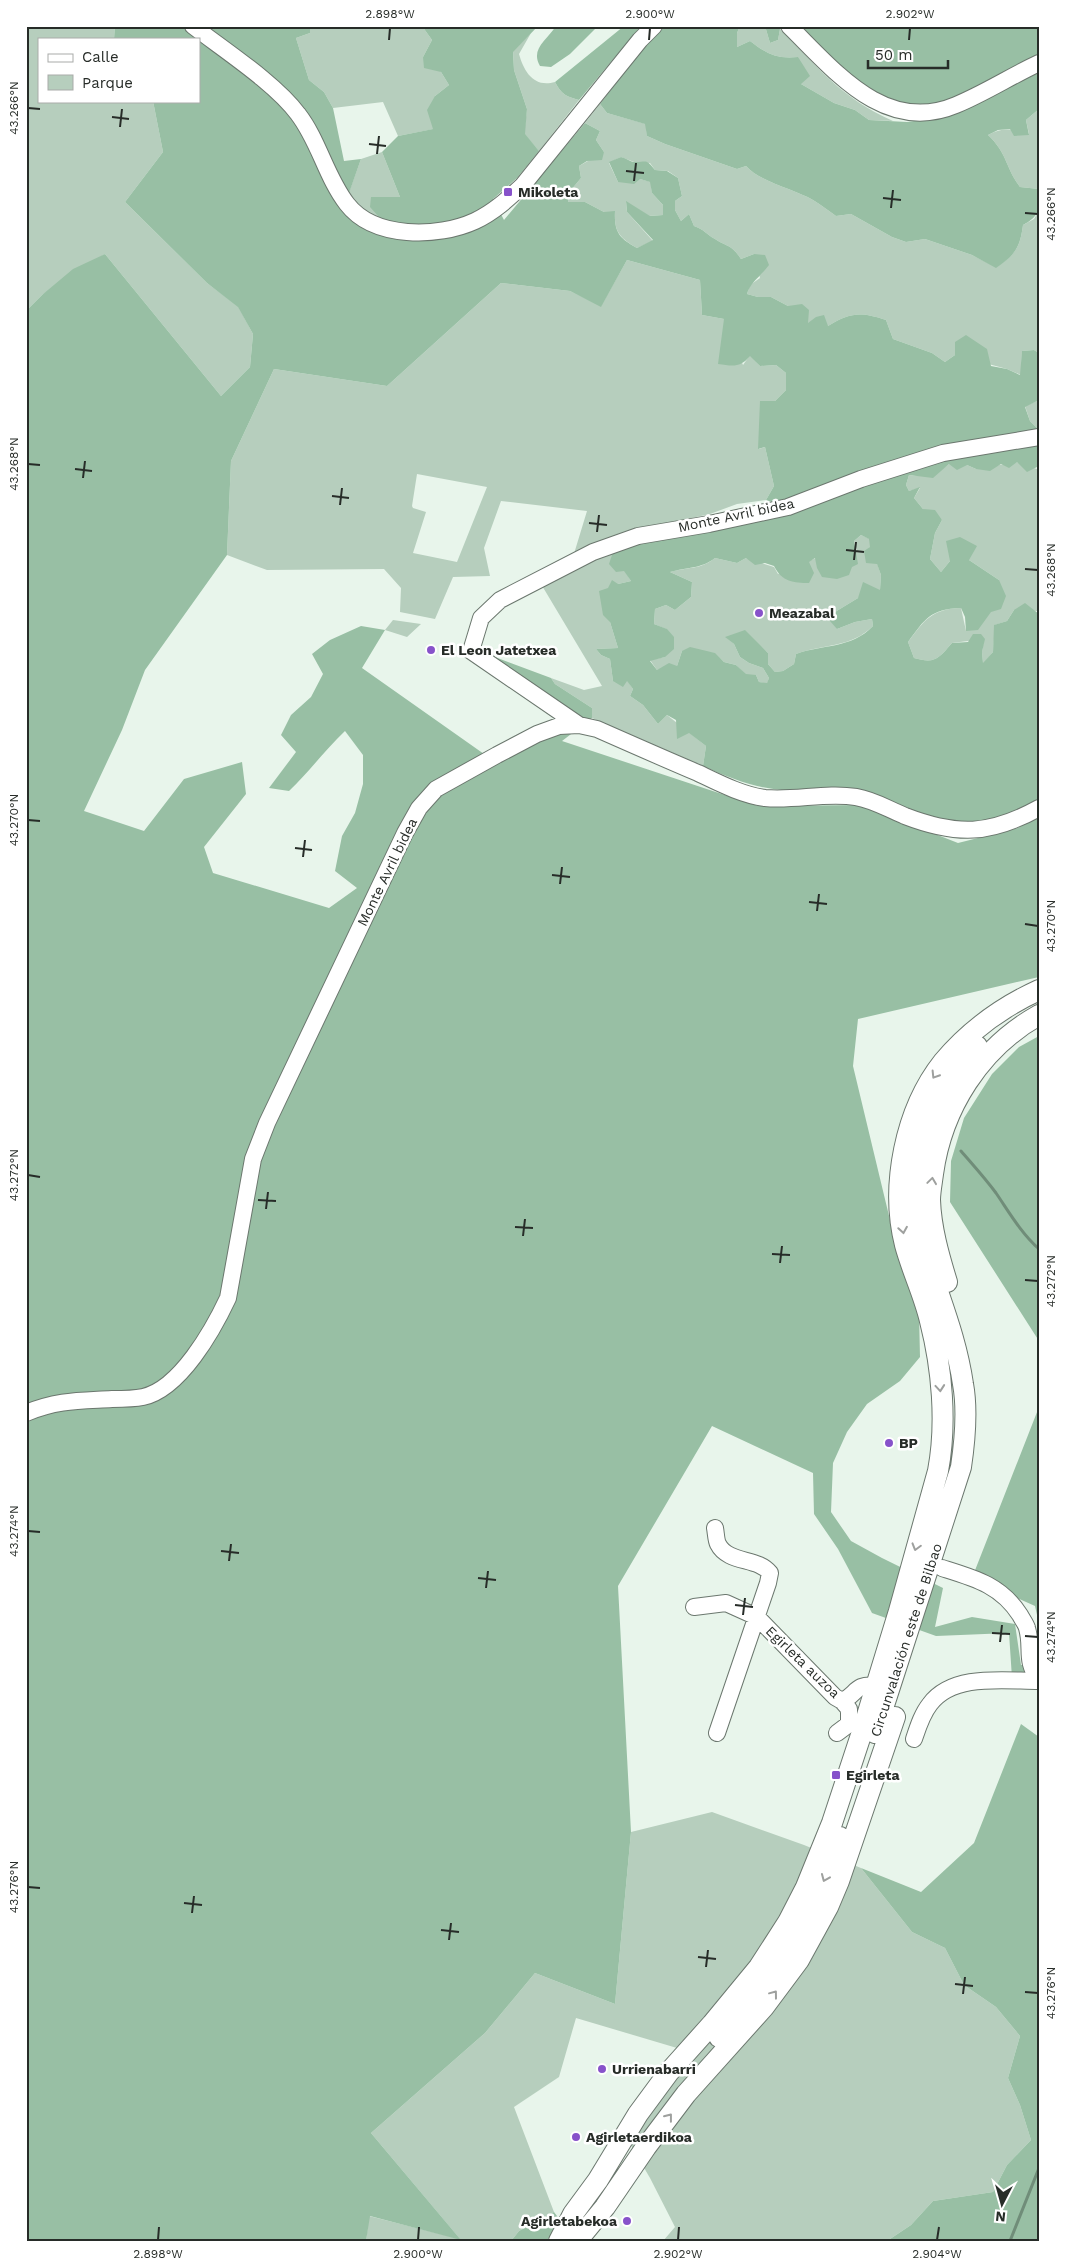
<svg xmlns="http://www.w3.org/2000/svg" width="1065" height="2267" font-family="'Work Sans',sans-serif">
<rect width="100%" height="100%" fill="#e8f5eb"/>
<path fill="#b6cebd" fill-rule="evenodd" d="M26 26H115L114 39H39V101H153L163 152 125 202 207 283 238 306 253 334 250 367 221 396 105 254 42 295 26 311Z
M310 26H422L432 40 423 57 441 72 449 85 435 96 434 129 398 136 383 102 333 108 324 92 309 80 296 38 310 33Z
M740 26H765L770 43 778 40 780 29C819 68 841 98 893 121L869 120 855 110 834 103 801 84 798 57C776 59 767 54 750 41L737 47V33Z
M531 33 519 54C524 72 534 88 555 82 561 94 567 97 579 100L539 151 524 134 527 109 514 70 513 51Z
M600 104 607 113 646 124 647 136 665 144 737 169 746 166C760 182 794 189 813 200 821 205 828 210 836 216L851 214 892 237 906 242 925 239 972 255 996 267C1015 255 1020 248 1023 225L1034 219 1039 211V353L1034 350 1022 351 1021 375 1007 369 955 355 945 362 932 353 893 339 886 320C861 312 851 312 828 326L808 324 788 306 771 297H758L747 294 750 285 760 278 754 254 741 259C731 244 729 248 715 239 706 234 705 230 694 226L689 214 681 221 675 210V201L682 196 678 178 668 171 655 170 650 163 634 162 621 157 609 163 618 182 640 179 651 182 652 193 663 205V215L649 216 626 202 627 212 653 241 637 248C620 238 614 232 615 212H604L585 202H568L571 190 581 178 579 166 604 152 596 140 600 131 585 123Z
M1039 109V189L1020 187C1005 167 1008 154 988 135 1003 127 1013 129 1029 134L1026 120Z
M382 152 400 197 380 218 360 209 349 192 361 159Z
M627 260 700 280 702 315 724 319 743 365 750 355 760 366 776 365 786 373V390L775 401H761L759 449 765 447 774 486 766 500 737 504 710 514 627 532 573 557 587 511 501 501 484 548 490 576 453 577 435 619 400 612 401 588 384 569 267 570 227 555 231 461 274 369 387 386 501 283 570 291 601 306ZM417 474 487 487 457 562 413 553 426 512 413 508 412 506Z
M1037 401 1039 402V430L1030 421 1025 406Z
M1017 462 1037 469 1039 466V614L1037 611 1014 610 1007 621 995 625 993 652 983 664 982 652 984 639 952 643C938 659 935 664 914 658L908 642C925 620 931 609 961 608L966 631 999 580 969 560 950 561 941 572 930 559 935 533 942 520 923 509 914 498 920 488 909 491 906 485 909 475C923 477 938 473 949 464L967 465 976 469Z
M861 535 870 539V547L866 563H877L881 575 880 591 858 598 835 612 837 629 855 622 872 619 873 626C851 648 823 644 796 654L794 664 783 671 775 672 768 664V653L757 643 726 637 734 644 740 657 749 663 763 668 769 678 767 684 759 682 756 675H746L736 665 724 662 714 653 682 651 677 666 657 670 650 660 665 657 666 629 654 624 655 609 666 605 675 610 691 597 692 582 670 572C686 567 701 570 715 558L737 563 746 558 774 567 778 574 816 558 857 550 854 541Z
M613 552 631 581 618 584 610 622 618 648 596 649 601 655 610 659 613 681 627 680 633 689 630 696 643 705 658 724 667 715 706 746 703 766 592 718V708L555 684 551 678 584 690 602 686 541 584 599 556Z
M393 620 421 624 407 637 385 630Z
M712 1812 804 1845 861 1868 912 1932 945 1948 964 1985 996 2007 1020 2036 1008 2078 1020 2105 1031 2140 1007 2165 993 2192 933 2201 911 2225 887 2241H663L675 2227 650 2178 619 2125 677 2048 576 2018 559 2077 514 2107 554 2212 519 2231 511 2241H366L369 2216 460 2239 371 2133 485 2033 535 1973 615 2004 631 1832Z"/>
<path fill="#98bfa4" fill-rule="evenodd" d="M115 26H310V33L296 38 309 80 324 92 333 108 344 161 361 159 349 193 360 209 379 217 370 207 371 197H400L382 152 398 136 433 129 427 110 435 96 449 85 441 72 424 68 423 57 432 40 422 26H538L513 52 514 70 527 109 525 134 539 151 517 178 493 199 504 220 585 123 600 131 596 140 604 152 602 160 587 161 579 166 581 178 571 190 568 202H585L604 212 615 211C614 232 619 238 637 248L653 240 627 212 626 201 650 216 663 215V205L652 193 650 182 640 179 634 184 618 182 609 162 621 157C625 158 630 161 633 162 646 163 645 157 655 170L667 171 678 178 682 196 675 201V210L681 221 689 214 694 226C705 230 706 234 715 239 729 248 731 244 741 259L754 254 765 255 769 265C761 276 750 283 747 294L758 297H771L788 306 802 304 809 310 808 323 816 317 824 315 828 326C851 312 861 312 886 320L893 339 932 353 945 362 955 355V342L966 335 987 349 991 366 1007 369 1020 375 1022 351 1034 350 1039 353V402L1037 401 1025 407 1030 421 1039 430 790 501 775 503 766 500 774 486 765 447 758 449 760 401H775L786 390V373L776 365 760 366 750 356C740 368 733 366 718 364L724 319 702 315 700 280 627 260 601 307 570 291 501 283 387 386 274 369 231 461 227 555 145 670 122 730 84 811 144 831 184 779 242 762 246 794 204 847 213 873 329 908 357 888 335 871 342 836 355 813 363 784V755L345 731C325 750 309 772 289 791L269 788 296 752 281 735 291 715 311 697 323 674 312 654 330 640 361 626 385 630 362 668 484 754 577 718 487 654 551 678 555 684 592 708V718L562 741 758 806 861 805 958 843 1018 828 1039 816V977L858 1019 853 1066 896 1245 919 1313 920 1357 900 1381 867 1404 847 1432 833 1463 831 1512 851 1541 882 1558 943 1588 935 1627 972 1617 1015 1624 1021 1665H1039V1678H1012L1009 1633 936 1636 872 1613 838 1549 814 1514 813 1473 712 1426 618 1586 631 1832 615 2004 535 1973 485 2033 371 2133 461 2240 370 2216 366 2241H26V311L42 295 73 269 105 254 221 396 250 367 253 334 238 307 207 283 125 202 163 152 153 101H199V39H114Z
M556 26H598L570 54 551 67 540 66C530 49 547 40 556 26Z
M624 26H641L579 100C567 97 561 94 555 82Z
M665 26H740L737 33V47L750 41C767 54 776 59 798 57L810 76 801 84 834 103 855 110 869 120 907 122 928 119 1039 70V109L1026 120 1029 135 1014 136 1010 129 998 130 988 135C1008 154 1005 167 1020 187L1039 189C1039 209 1041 215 1023 225 1020 248 1015 255 996 268L972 255 925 239 906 242 892 237 851 214 836 216C828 210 821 205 813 200 794 189 760 182 746 166L737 169 665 144 647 136 645 124 607 113 600 104 644 47Z
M765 26H778L780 29 778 40 770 43Z
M800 26H1039V56L946 101 926 107 893 104 851 79Z
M1039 442V466L1027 472 1017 462 1009 468 1001 464 990 471 976 469 967 465 957 470 949 464 933 478 909 475 906 485 909 491 920 487 914 498 923 509 935 510 942 520 935 533 930 559 941 572 950 561 946 541 960 537 977 546 969 560 999 580 1006 596 1001 609 991 612 978 630 966 631 965 617 961 608C930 609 925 619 908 642L914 658C935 664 938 659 952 643L968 642 973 634H981L985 639 982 652 983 663 993 652 994 625 1007 621 1014 610 1025 603 1039 614V803L1004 821 959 824 792 791C758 789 734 780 703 766L706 746 689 733 677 739 676 720 667 715 658 724 643 705 630 696 633 689 627 681 623 687 613 681 610 659 601 655 596 649 618 648 610 622 603 615 599 591 608 588 612 580 618 584 631 581 624 571 616 572 609 564 613 552 633 543 908 467ZM861 535 869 539 870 547 864 551 866 563 877 564 881 575 880 590 863 582 858 598 835 612 830 621 837 629 855 622 872 619 873 626C851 649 823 644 796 654L794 664 783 671 775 672 768 664V653L745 630 725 637 734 644 740 657 749 663 763 668 769 678 767 683 759 682 756 675 746 674 736 665 724 662 715 653 690 647 682 651 677 666 669 663 657 670 650 661 665 657 674 649V637L667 629 654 624 655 609 666 605 675 610 691 597 692 582 670 572C687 567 701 569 715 558L737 563 746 558 755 565 765 563 774 566C782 582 794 583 809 583L814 573 809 562 815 558 817 568 822 577 837 579 849 575 852 567 858 564 854 541Z
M1039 1036V1341L950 1202 951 1161 964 1118 992 1074 1019 1047Z
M1039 1407V1624L1035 1606 972 1578Z
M1021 1724 1039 1737V2241H887L911 2225 933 2201 993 2192 1007 2165 1031 2140 1020 2105 1008 2078 1020 2036 996 2007 964 1985 945 1948 912 1932 861 1868 921 1892 974 1843Z
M554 2212 563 2224 546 2241H511L519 2231Z"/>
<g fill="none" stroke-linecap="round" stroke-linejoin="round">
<path stroke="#708d79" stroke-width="3" d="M961 1151C973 1165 985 1178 996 1193 1009 1212 1021 1233 1039 1249
M1010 2241 1039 2168"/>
<defs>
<path id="minor" d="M193 26C224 50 275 83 298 114 319 141 326 177 347 204 374 239 438 238 475 221 494 212 508 199 523 185L640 40 654 26
M789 26C835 71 885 135 956 105 985 93 1011 76 1039 63
M579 725 471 651 481 618 500 600 593 552 638 536 709 524 788 507 861 479 943 453 1039 437
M26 1413C58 1400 79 1401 112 1399 122 1399 133 1399 143 1397 180 1389 213 1330 228 1298L253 1159 267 1123 405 833 419 808 436 789 497 755 537 734 559 726 579 725 597 729C631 744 665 759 698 773 719 783 742 795 765 798 795 801 826 792 856 797 874 800 888 809 905 816 957 836 990 835 1039 808
M715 1528C716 1533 716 1540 718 1544 728 1564 758 1557 770 1573L768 1583 717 1733
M942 1568C974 1578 1001 1585 1020 1615 1022 1619 1026 1624 1027 1628 1033 1649 1024 1660 1039 1680
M694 1607 726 1603 757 1617 835 1697 842 1701C857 1695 854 1683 876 1686
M837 1733 849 1724V1709L842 1701
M914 1739C918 1727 922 1714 930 1704 953 1673 1004 1681 1039 1681"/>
<path id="major" d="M947 1282C939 1256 931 1228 930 1200 930 1192 932 1182 933 1174 942 1108 980 1048 1039 1015
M875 1733 961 1467C965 1440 968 1411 963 1384 948 1282 889 1227 933 1116 943 1090 957 1066 977 1046
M719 2037C774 1975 814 1915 840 1837
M559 2241 573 2214 598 2180 638 2114 669 2072 712 2024 759 1967 788 1922 806 1887 832 1823 862 1732 899 1611 938 1471C947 1423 942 1368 930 1321 924 1295 912 1271 905 1245 890 1186 905 1110 943 1062 969 1031 1002 1007 1039 990
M577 2241 605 2207 646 2147 686 2094 764 2007 799 1960 828 1907 839 1881 895 1717"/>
</defs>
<use href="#minor" stroke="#6b776e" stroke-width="18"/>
<use href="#major" stroke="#6b776e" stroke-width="22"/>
<use href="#minor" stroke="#fff" stroke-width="16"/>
<use href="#major" stroke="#fff" stroke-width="20"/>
</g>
<defs><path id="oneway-chevron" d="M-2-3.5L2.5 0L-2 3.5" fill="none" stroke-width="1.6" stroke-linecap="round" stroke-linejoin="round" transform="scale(1.25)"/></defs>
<g stroke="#9ea09e">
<use href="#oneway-chevron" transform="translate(935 1075) rotate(122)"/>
<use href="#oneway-chevron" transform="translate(932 1181) rotate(-82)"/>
<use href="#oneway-chevron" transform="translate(903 1230) rotate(81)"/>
<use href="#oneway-chevron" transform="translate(940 1388) rotate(85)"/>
<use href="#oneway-chevron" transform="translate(916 1547) rotate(106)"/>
<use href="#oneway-chevron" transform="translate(825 1878) rotate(113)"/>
<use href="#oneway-chevron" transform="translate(774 1994) rotate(-53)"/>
<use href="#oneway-chevron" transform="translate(669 2117) rotate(-52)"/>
</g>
<path fill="none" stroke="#272c28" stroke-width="2" d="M389 40 390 28M649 40 650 28M909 40 910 28M28 108 40 109M112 117 129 119M120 127 122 109M369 144 386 146M377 154 379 136M626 171 644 173M634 181 636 163M883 198 901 200M891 208 893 190M1025 213 1038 214M28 464 40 465M75 469 92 471M83 478 85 461M332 496 349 498M340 505 342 488M589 523 607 525M597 532 599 515M846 550 864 552M854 560 856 542M1025 569 1038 570M28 820 40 821M295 848 312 850M303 857 305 840M552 875 570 877M560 884 562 867M809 902 827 904M817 911 819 894M1025 924 1038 926M28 1175 40 1177M258 1200 276 1201M266 1209 268 1192M515 1227 533 1228M523 1236 525 1219M772 1254 790 1255M780 1263 782 1246M1025 1280 1038 1281M28 1531 40 1532M221 1551 239 1553M229 1561 231 1544M478 1578 496 1580M486 1588 488 1571M735 1605 753 1607M743 1615 745 1598M992 1633 1010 1634M1025 1636 1038 1637M1000 1642 1002 1625M28 1887 40 1888M184 1903 202 1905M192 1913 194 1896M441 1930 459 1932M449 1940 451 1923M698 1957 716 1959M706 1967 708 1950M955 1984 973 1986M1025 1992 1038 1993M963 1994 965 1977M158 2240 159 2227M418 2240 419 2227M678 2240 679 2227M937 2240 939 2227"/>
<g fill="#8752ca" stroke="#fff" stroke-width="2">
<rect x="503" y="187" width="10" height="10" rx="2.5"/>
<circle cx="759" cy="613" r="5"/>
<circle cx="431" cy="650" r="5"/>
<circle cx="889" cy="1443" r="5"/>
<rect x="831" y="1770" width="10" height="10" rx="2.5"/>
<circle cx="602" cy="2069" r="5"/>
<circle cx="576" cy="2137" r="5"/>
<circle cx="627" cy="2221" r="5"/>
</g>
<g text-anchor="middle" stroke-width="5" stroke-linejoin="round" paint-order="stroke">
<g font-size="14" font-weight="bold" fill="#272c28" stroke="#fff" text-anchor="start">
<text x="518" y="197">Mikoleta</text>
<text x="769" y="618">Meazabal</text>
<text x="441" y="655">El Leon Jatetxea</text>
<text x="899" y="1448">BP</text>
<text x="846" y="1780">Egirleta</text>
<text x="612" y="2074">Urrienabarri</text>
<text x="586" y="2142">Agirletaerdikoa</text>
<text x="617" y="2226" text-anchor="end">Agirletabekoa</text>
</g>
<g font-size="14" fill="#272c28" stroke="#fff">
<text transform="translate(736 515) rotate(-12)" y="5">Monte Avril bidea</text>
<text transform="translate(387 872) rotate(-64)" y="5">Monte Avril bidea</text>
<text transform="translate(906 1640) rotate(-72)" y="5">Circunvalación este de Bilbao</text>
<text transform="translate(803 1662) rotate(44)" y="5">Egirleta auzoa</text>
</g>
</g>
<rect width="1065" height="2267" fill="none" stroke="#ffffff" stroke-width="55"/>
<rect x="38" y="38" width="162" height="65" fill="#ffffff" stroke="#a9aba9"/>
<rect x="48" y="54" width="25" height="8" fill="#ffffff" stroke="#a9aba9"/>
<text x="82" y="62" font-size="15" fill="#272c28">Calle</text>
<rect x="48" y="75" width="25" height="15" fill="#b6cebd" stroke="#a9aba9"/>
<text x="82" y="88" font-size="15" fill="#272c28">Parque</text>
<g transform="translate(1002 2204) rotate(186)" stroke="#ffffff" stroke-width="4" paint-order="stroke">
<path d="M0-4L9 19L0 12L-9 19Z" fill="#272c28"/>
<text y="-8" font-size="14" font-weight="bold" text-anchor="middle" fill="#272c28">N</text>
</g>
<path d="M868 60v8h80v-8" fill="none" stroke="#272c28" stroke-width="2.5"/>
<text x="875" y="60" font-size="15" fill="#272c28" stroke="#ffffff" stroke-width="4" paint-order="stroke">50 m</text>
<rect x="28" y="28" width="1010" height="2212" fill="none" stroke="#272c28" stroke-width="2"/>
<g font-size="12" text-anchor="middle" fill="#272c28">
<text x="390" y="18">2.898°W</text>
<text x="650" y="18">2.900°W</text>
<text x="910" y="18">2.902°W</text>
<text transform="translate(14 108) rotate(-90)" y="4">43.266°N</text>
<text transform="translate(1051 214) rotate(-90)" y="4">43.266°N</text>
<text transform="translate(14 464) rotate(-90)" y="4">43.268°N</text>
<text transform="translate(1051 570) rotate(-90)" y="4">43.268°N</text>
<text transform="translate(14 820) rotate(-90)" y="4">43.270°N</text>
<text transform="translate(1051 926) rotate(-90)" y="4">43.270°N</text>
<text transform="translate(14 1175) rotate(-90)" y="4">43.272°N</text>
<text transform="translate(1051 1281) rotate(-90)" y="4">43.272°N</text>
<text transform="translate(14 1531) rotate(-90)" y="4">43.274°N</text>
<text transform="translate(1051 1637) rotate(-90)" y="4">43.274°N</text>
<text transform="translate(14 1887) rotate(-90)" y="4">43.276°N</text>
<text transform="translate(1051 1993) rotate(-90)" y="4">43.276°N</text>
<text x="158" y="2258">2.898°W</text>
<text x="418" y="2258">2.900°W</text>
<text x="678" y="2258">2.902°W</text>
<text x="937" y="2258">2.904°W</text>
</g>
</svg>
